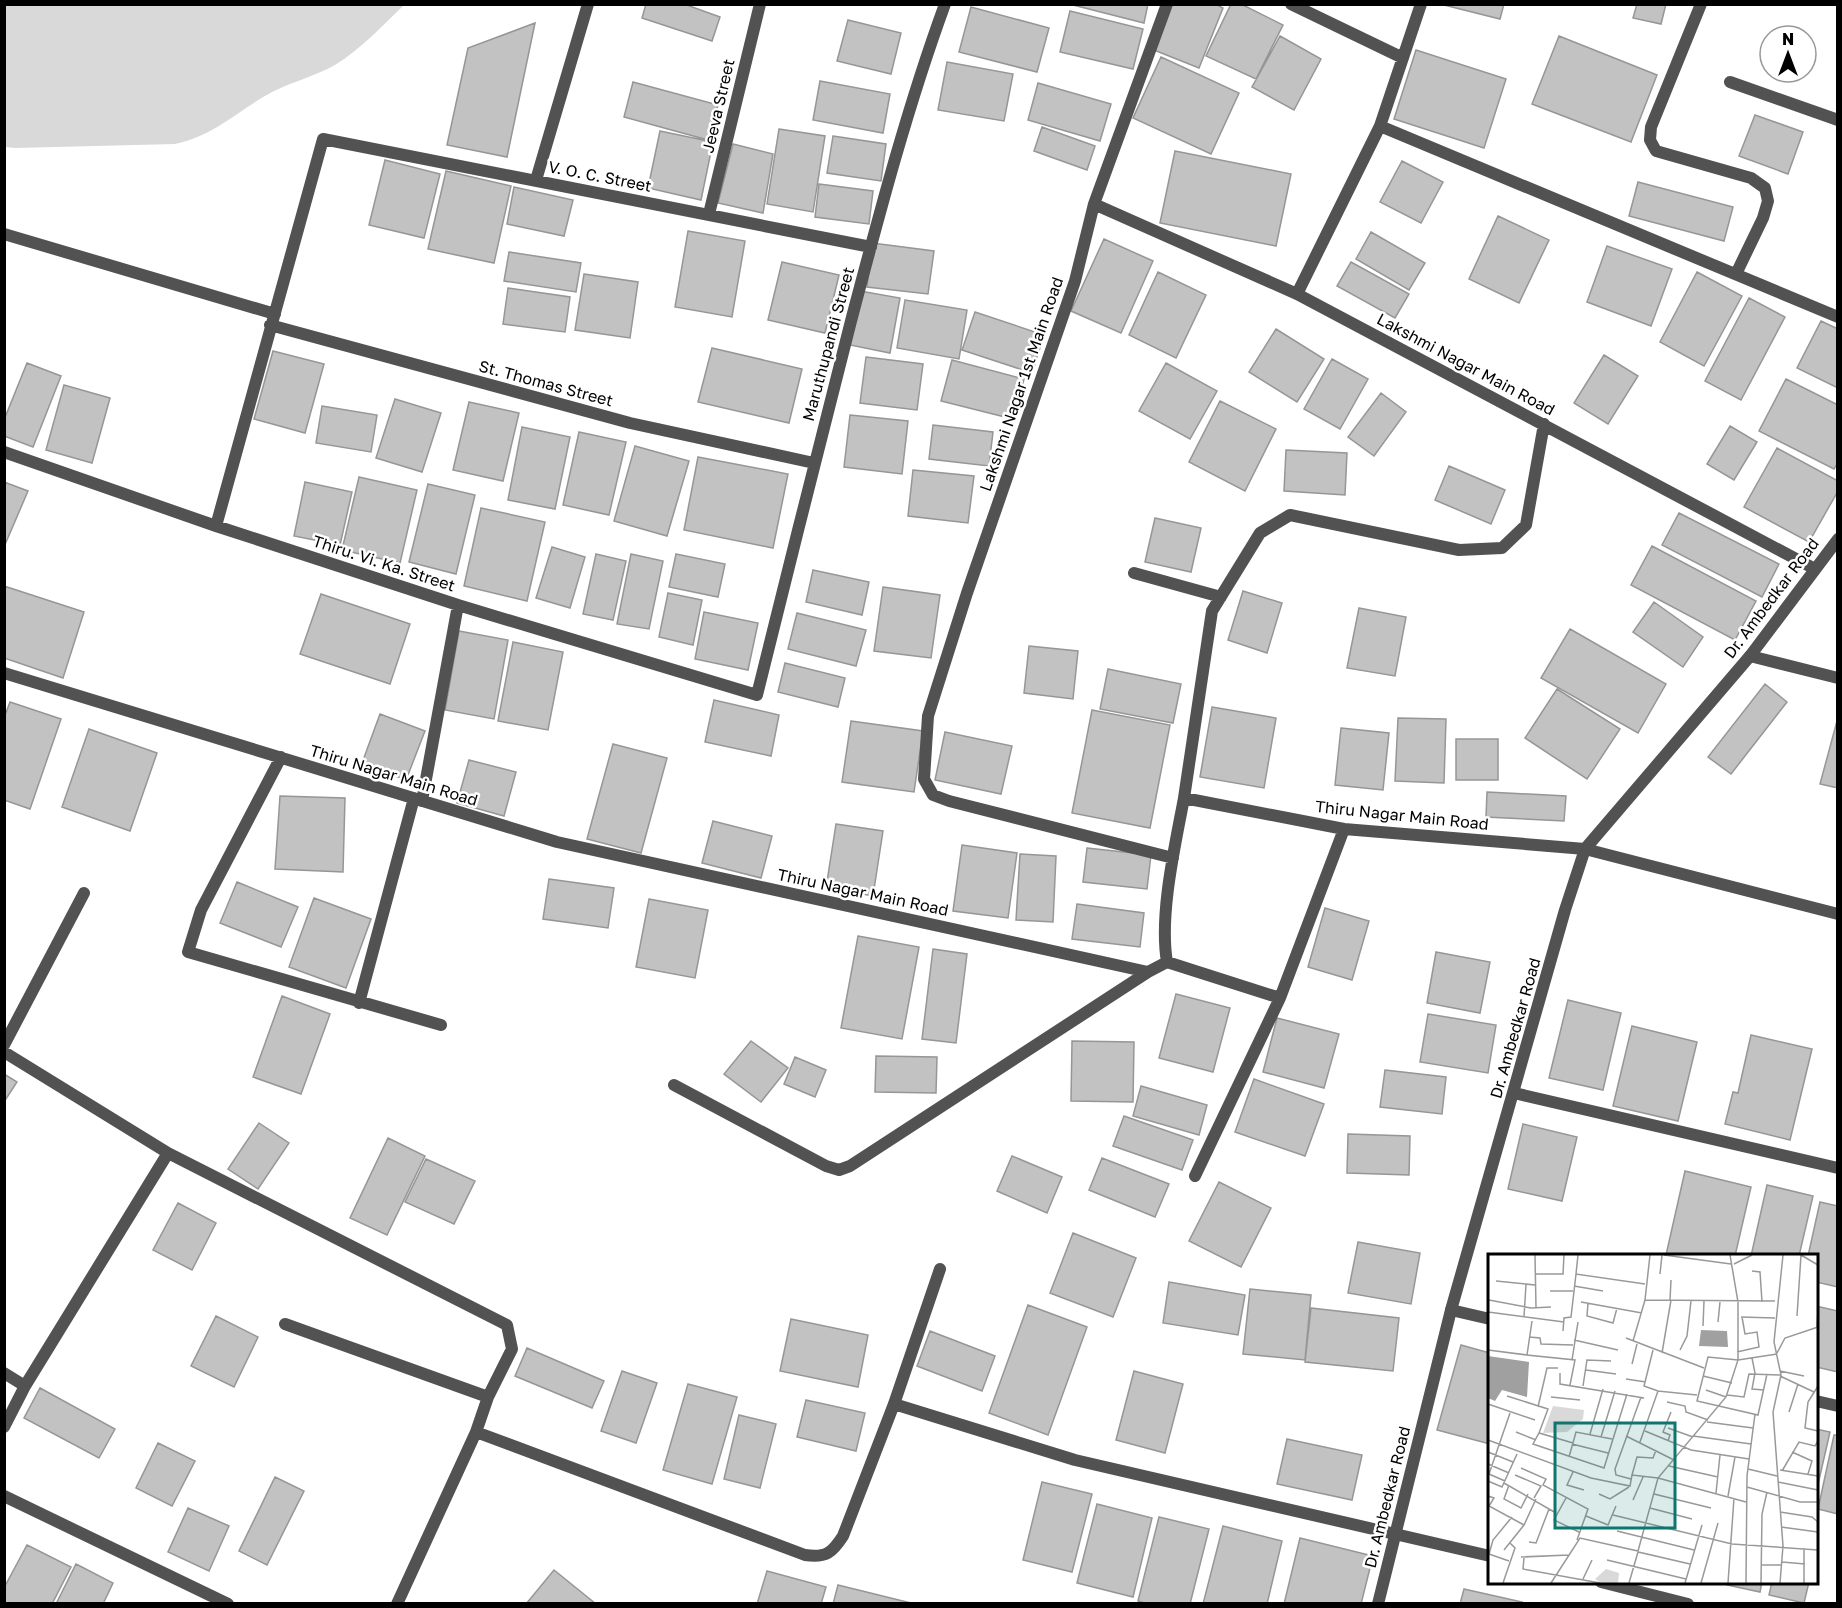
<svg xmlns="http://www.w3.org/2000/svg" width="1842" height="1608" font-family="'Golos Text',sans-serif">
<rect width="100%" height="100%" fill="#fff"/>
<path fill="#d9d9d9" d="M5 4H404V5C382 26 361 49 335 65 315 76 292 82 272 92 237 111 216 135 175 144L15 148 5 147Z"/>
<path fill="#c2c2c2" stroke="#969696" stroke-width="1.5" d="M646 4H684L720 17 712 41 642 18Z
M1069 4H1148L1144 23Z
M1172 4H1215L1223 8 1199 68 1154 50Z
M1231 4H1241L1283 25 1256 79 1206 56Z
M1440 4H1504L1500 19Z
M1637 4H1666L1661 24 1633 18Z
M971 7 1049 28 1037 72 959 52Z
M1070 11 1143 29 1133 69 1060 52Z
M848 20 901 33 891 74 837 61Z
M535 23 507 157 447 145 468 48Z
M1280 36 1321 59 1294 110 1252 87Z
M1559 36 1657 75 1631 142 1532 104Z
M1416 50 1506 79 1484 148 1394 119Z
M1161 57 1239 93 1211 154 1133 118Z
M947 62 1013 74 1004 121 938 110Z
M820 81 890 94 883 133 813 120Z
M633 82 718 105 708 140 624 117Z
M1038 83 1111 104 1100 141 1028 120Z
M1755 115 1803 132 1788 174 1739 156Z
M1042 127 1095 146 1087 170 1034 151Z
M779 129 825 136 813 212 767 204Z
M660 131 713 142 701 200 648 188Z
M833 136 886 144 881 181 827 173Z
M733 144 773 154 763 213 718 203Z
M1175 151 1291 174 1276 246 1160 223Z
M385 160 440 174 424 238 369 225Z
M1402 161 1443 182 1421 223 1380 202Z
M446 171 511 186 494 263 428 249Z
M1638 182 1733 207 1724 241 1629 216Z
M819 184 873 191 869 224 815 217Z
M514 187 573 200 564 236 507 224Z
M1498 216 1549 240 1519 303 1469 279Z
M688 231 745 241 732 317 675 307Z
M1371 232 1425 263 1409 290 1356 259Z
M1104 239 1153 261 1121 333 1071 311Z
M872 243 934 251 928 294 867 287Z
M1607 246 1672 269 1651 326 1587 302Z
M509 252 581 263 576 292 504 281Z
M782 262 839 275 825 333 768 320Z
M1351 262 1409 294 1395 318 1337 286Z
M1158 272 1206 295 1176 358 1129 335Z
M1697 272 1742 296 1704 366 1660 342Z
M584 274 638 282 630 338 575 330Z
M508 288 570 297 565 332 503 324Z
M860 291 900 298 890 353 850 345Z
M1749 298 1785 317 1741 400 1705 381Z
M905 300 967 310 959 359 897 348Z
M975 312 1044 335 1032 373 962 350Z
M1821 321 1838 329V388L1797 368Z
M1276 329 1324 359 1297 402 1249 372Z
M712 348 802 369 789 423 698 402Z
M273 351 324 364 305 433 254 419Z
M1604 355 1638 376 1608 424 1574 403Z
M866 357 923 364 917 410 860 403Z
M1332 359 1368 379 1340 429 1304 409Z
M952 360 1024 379 1013 419 941 401Z
M27 363 61 376 33 447 4 436V420Z
M1166 363 1217 391 1190 439 1139 411Z
M1786 379 1838 405V462L1834 469 1759 431Z
M64 385 110 398 92 463 46 450Z
M1381 393 1406 412 1374 456 1348 437Z
M395 399 441 413 422 472 376 458Z
M1220 401 1276 429 1245 491 1189 462Z
M469 402 519 413 503 481 453 470Z
M322 406 377 415 371 452 316 443Z
M850 415 908 421 902 474 844 467Z
M933 425 993 432 989 466 929 459Z
M1730 426 1757 442 1734 480 1707 464Z
M522 427 570 437 555 509 508 500Z
M579 432 626 442 609 515 563 505Z
M635 446 689 461 667 536 614 521Z
M1777 448 1838 481V491L1809 542 1744 507Z
M1286 450 1347 453 1345 495 1284 491Z
M698 457 788 474 773 548 684 530Z
M1449 466 1505 490 1491 524 1435 500Z
M913 470 974 476 968 523 908 516Z
M359 477 417 490 400 563 342 550Z
M4 482 28 491 4 547Z
M305 482 352 492 340 545 294 536Z
M428 484 475 495 456 574 409 562Z
M481 508 545 522 527 601 464 586Z
M1679 513 1779 564 1762 597 1662 545Z
M1155 518 1201 528 1191 572 1145 562Z
M1652 546 1756 601 1735 640 1631 585Z
M552 547 585 557 570 608 536 598Z
M596 554 626 561 613 620 583 614Z
M631 554 663 561 649 629 617 624Z
M676 554 725 564 718 597 669 587Z
M813 570 869 582 862 615 806 602Z
M4 586 84 612 63 678 4 658Z
M883 587 940 595 931 658 874 651Z
M1243 591 1282 603 1267 653 1228 640Z
M668 593 702 600 693 645 659 637Z
M321 594 410 624 390 684 300 654Z
M1654 602 1703 637 1683 667 1633 632Z
M1359 608 1406 617 1395 676 1347 668Z
M704 612 758 623 748 670 695 659Z
M797 613 866 630 856 666 788 649Z
M1570 629 1666 684 1638 733 1541 678Z
M459 631 508 640 494 719 445 710Z
M513 642 563 652 548 730 498 721Z
M1029 646 1078 651 1073 699 1024 693Z
M785 663 845 678 838 707 778 692Z
M1108 669 1181 684 1173 723 1100 709Z
M1765 684 1787 702 1731 774 1708 757Z
M1557 689 1620 729 1587 779 1525 738Z
M714 700 779 715 771 756 705 742Z
M10 702 61 719 30 809 4 800V718Z
M1212 707 1276 718 1264 788 1200 777Z
M1092 710 1170 725 1150 828 1072 813Z
M380 714 425 731 406 780 362 763Z
M1398 718 1446 719 1444 783 1395 781Z
M851 721 923 731 914 792 842 782Z
M1837 721H1838V788L1820 784Z
M1341 728 1389 733 1383 790 1335 785Z
M89 729 157 753 130 831 62 807Z
M945 732 1012 746 1001 794 935 780Z
M1456 739H1498V780H1456Z
M613 744 667 758 641 853 587 839Z
M469 760 516 772 504 816 457 803Z
M1487 792 1566 796 1564 821 1486 817Z
M280 796 345 798 343 872 275 869Z
M713 821 772 836 761 878 702 863Z
M836 824 883 831 873 896 826 888Z
M962 845 1017 853 1008 918 953 911Z
M1087 848 1151 855 1147 889 1083 882Z
M1020 854 1056 856 1053 922 1016 920Z
M549 879 614 888 608 928 543 919Z
M237 882 298 907 281 947 220 923Z
M314 898 371 919 346 988 289 967Z
M649 899 708 910 695 978 636 967Z
M1077 904 1144 913 1140 947 1072 939Z
M1325 908 1369 921 1352 980 1308 967Z
M858 936 919 947 902 1039 841 1028Z
M933 949 967 954 956 1043 922 1039Z
M1436 952 1490 962 1480 1013 1427 1003Z
M1176 994 1230 1008 1213 1072 1159 1058Z
M282 996 330 1014 301 1094 253 1077Z
M1568 1000 1621 1013 1603 1090 1549 1078Z
M1428 1014 1496 1025 1488 1073 1420 1062Z
M1277 1018 1339 1034 1324 1088 1263 1072Z
M1632 1026 1697 1042 1678 1121 1613 1106Z
M1751 1035 1812 1049 1790 1140 1725 1124 1733 1092 1738 1093Z
M751 1041 788 1068 761 1102 724 1074Z
M1072 1041 1134 1042 1133 1102 1071 1101Z
M876 1056 937 1057 936 1093 875 1092Z
M795 1057 826 1070 815 1097 784 1084Z
M1385 1070 1446 1077 1442 1114 1380 1107Z
M4 1074 17 1082 4 1102Z
M1254 1079 1324 1104 1305 1156 1235 1132Z
M1141 1086 1207 1105 1199 1135 1133 1116Z
M1124 1116 1193 1140 1182 1170 1113 1146Z
M259 1123 289 1143 258 1189 228 1169Z
M1523 1124 1577 1137 1562 1201 1508 1189Z
M1348 1134 1410 1136 1409 1175 1347 1173Z
M388 1138 425 1156 387 1235 350 1218Z
M1012 1156 1062 1177 1047 1213 997 1191Z
M1102 1158 1169 1184 1155 1217 1089 1190Z
M426 1159 475 1181 454 1224 405 1202Z
M1685 1171 1751 1187 1735 1256 1666 1255Z
M1219 1182 1271 1208 1241 1267 1189 1241Z
M1767 1185 1813 1196 1799 1256H1751Z
M1820 1202 1838 1206V1287L1816 1282V1256H1808Z
M178 1203 216 1223 192 1270 153 1250Z
M1073 1233 1136 1258 1113 1317 1050 1293Z
M1358 1242 1420 1253 1411 1304 1348 1293Z
M1169 1282 1245 1295 1238 1335 1163 1323Z
M1250 1289 1311 1295 1305 1360 1243 1354Z
M1028 1305 1087 1327 1048 1435 989 1413Z
M1816 1306 1838 1311V1372L1816 1367Z
M1311 1308 1399 1318 1393 1371 1305 1362Z
M216 1316 258 1337 234 1387 191 1366Z
M791 1319 868 1335 858 1387 780 1371Z
M930 1331 995 1356 982 1391 917 1366Z
M1461 1345 1490 1353V1444L1437 1430Z
M527 1348 604 1381 592 1408 515 1376Z
M622 1371 657 1383 636 1443 601 1431Z
M1134 1371 1183 1384 1165 1453 1116 1440Z
M688 1384 737 1397 712 1484 663 1470Z
M40 1388 115 1429 99 1458 24 1418Z
M806 1400 865 1413 856 1451 797 1437Z
M739 1415 776 1424 760 1488 724 1479Z
M1816 1429 1830 1432 1816 1493Z
M1834 1435H1838V1514L1818 1509Z
M1287 1439 1362 1455 1352 1500 1277 1484Z
M158 1443 195 1461 172 1506 136 1488Z
M275 1477 304 1491 267 1565 239 1551Z
M1042 1482 1092 1494 1072 1572 1023 1560Z
M1097 1504 1152 1518 1133 1597 1077 1583Z
M188 1508 229 1526 209 1571 168 1552Z
M1159 1517 1209 1529 1190 1604H1148L1138 1601Z
M1223 1526 1282 1541 1267 1604H1203Z
M1300 1538 1373 1556 1361 1604H1284Z
M27 1545 71 1567 52 1604H4V1588Z
M76 1564 113 1583 103 1604H56Z
M554 1570 596 1604H526Z
M767 1571 826 1587 821 1604H757Z
M1727 1582H1762L1760 1592 1727 1585Z
M1772 1582H1809L1804 1603 1769 1595Z
M838 1585 915 1604H833Z
M1464 1589 1522 1602 1521 1604H1460Z"/>
<g fill="none" stroke-linecap="round" stroke-linejoin="round">
<path stroke="#525252" stroke-width="12" d="M1167 4 1094 204 1075 281 967 593 928 716 924 779 933 795 949 801 1173 858
M1291 4 1403 58
M1701 4 1651 127 1650 140 1656 151 1751 178 1765 188 1768 201 1763 218 1736 274
M1730 82 1838 120
M1380 126 1838 317
M536 180 588 4
M1094 204 1297 294 1815 569
M709 214 760 4
M4 234 275 314
M1297 294 1380 126 1421 4
M270 325 630 423 814 463
M4 452 216 526 458 605 757 695C788 570 819 446 851 321 879 215 907 108 945 4
M216 526 323 139 871 247
M1134 573 1221 597
M1750 656 1838 678
M4 673 557 842 1148 972 1167 962C1159 915 1175 846 1184 798L1344 829 1585 849 1838 914
M281 757 201 910 188 952 441 1025
M1184 798 1212 611 1260 533 1290 515 1459 550 1502 548 1526 525 1544 424
M422 801 458 605
M1167 962 1280 998
M359 1003 414 798
M4 1045 84 893
M4 1052 168 1153 507 1325 512 1349 488 1397 476 1432 397 1604
M674 1085 826 1166 839 1170 850 1166 1148 972
M1514 1093 1838 1168
M1195 1176 1280 998 1344 829
M1451 1310 1490 1319
M285 1324 488 1397
M4 1373 25 1386
M1816 1401 1838 1406
M894 1404 1075 1460 1490 1556
M4 1427 25 1386 168 1153
M476 1432 805 1555C826 1558 832 1553 843 1536L894 1404 940 1269
M4 1496 228 1604
M1601 1582 1688 1604"/>
<path stroke="#525252" stroke-width="12" d="M1378 1604 1451 1310 1565 910 1585 849 1750 656 1838 539"/>
</g>
<g text-anchor="middle" stroke-width="5" stroke-linejoin="round" paint-order="stroke">
<g font-size="16" fill="#000" stroke="#fff">
<text transform="translate(718 106) rotate(-77)" y="6">Jeeva Street</text>
<text transform="translate(600 176) rotate(11)" y="6">V. O. C. Street</text>
<text transform="translate(828 344) rotate(-75)" y="6">Maruthupandi Street</text>
<text transform="translate(1466 364) rotate(28)" y="6">Lakshmi Nagar Main Road</text>
<text transform="translate(546 383) rotate(15)" y="6">St. Thomas Street</text>
<text transform="translate(1021 384) rotate(-71)" y="6">Lakshmi Nagar 1st Main Road</text>
<text transform="translate(384 563) rotate(18)" y="6">Thiru. Vi. Ka. Street</text>
<text transform="translate(1771 598) rotate(-53)" y="6">Dr. Ambedkar Road</text>
<text transform="translate(394 775) rotate(17)" y="6">Thiru Nagar Main Road</text>
<text transform="translate(1402 815) rotate(6)" y="6">Thiru Nagar Main Road</text>
<text transform="translate(863 892) rotate(12)" y="6">Thiru Nagar Main Road</text>
<text transform="translate(1515 1028) rotate(-74)" y="6">Dr. Ambedkar Road</text>
<text transform="translate(1387 1497) rotate(-76)" y="6">Dr. Ambedkar Road</text>
</g>
</g>
<g transform="translate(1488 1254)">
<rect width="330" height="330" fill="#fff"/>
<path d="M65 152 96 156 95 165 79 178 55 179ZM118 315 131 319 130 329H113L107 325Z" fill="#d9d9d9"/>
<path d="M213 76 239 77 240 93 211 92ZM0 102 41 108 39 143 14 136 7 147 0 144Z" fill="#a0a0a0"/>
<path fill="none" stroke="#999" stroke-width="1.5" d="M47 1 48 53M176 1 243 10M313 1 330 11M246 10 264 1M264 17 272 18 274 48M47 20H75L76 1M88 20 90 1M172 20 174 1M8 27 47 31M86 32 115 37M62 37H85M1 46 43 54 63 53M157 46 287 47M182 46 183 26M93 48 154 59M100 49 99 62 125 69 129 54M0 58 76 68M309 62 313 1M36 63 38 30M253 63 287 64M44 67 39 101 87 106 82 131M230 68 232 48M215 72 216 47M329 74 330 54M75 77 76 64 83 63 88 20 157 30M41 83 52 84 53 90 85 91M138 84 216 114M86 86 130 96M145 87 157 46 162 1M0 96 39 101M165 96 156 132 170 137M192 96 199 82 203 47M249 98 271 93 269 78 257 80 254 63M174 99 183 46M289 99 297 84 330 73M264 104 267 119 264 135 276 136M84 106 90 68M144 110 149 90M98 116 128 120M292 117 316 122M72 119V130L156 144M279 120 270 161 209 147 220 103 250 106 289 100M215 122 244 129M292 122 326 138M138 125 158 128M95 132 99 106 123 107M330 132 320 148 317 174 330 177M218 136 238 143M239 141 256 143 261 120 293 121M19 142 60 155 51 179M63 143 92 146M179 148 197 152 198 158 220 166M0 150 47 166M50 153 59 114H70M301 158 310 130M219 168 265 174M180 174 205 183M157 177 203 196 261 205M28 178 48 186M102 180 115 135M138 182 186 206M205 182 263 190M113 183 127 137M0 186 103 224 142 232 144 221 170 224 258 248M180 187 182 181 175 178 183 158M152 188 170 137 209 141M85 189 51 179 45 190 116 214 139 140M84 190 120 199M0 198 25 208M304 198 324 207 320 220M81 203 88 178 124 185M0 210 21 219M181 212 230 223M33 214 58 225 55 231 100 255 89 286M260 215 289 222M292 216 330 222M294 217 311 188 327 192 330 187M85 218 79 231 96 236M27 221 53 232 46 244M144 221 149 203 165 204 168 196M143 225 128 221 127 215 153 143M0 227 14 233 29 200M17 227 1 220 22 159M290 228 330 236M16 229 68 259M21 231 16 245 33 254 40 240M259 233 312 248H330M228 239 232 201M111 240 122 245 141 233M166 240 223 254M0 242 6 244 1 252 36 271M240 242 247 203M78 244 66 266 91 278M145 246 155 223M162 254 204 265M292 258 324 263 330 268M125 261 244 290 330 296M98 262 120 271 128 252M293 273 330 278M129 277 206 296M41 288 48 289 61 255M16 296 36 271 48 245M33 303 81 301M36 304 35 315 112 329M119 306 198 325M21 307 1 300 5 286 24 263M294 308 317 310M274 311H294M95 325 104 306M15 329 27 294 22 289M63 329 92 284 150 297 170 224 238 143 250 106V48L242 1M141 329 150 298 202 310M197 329 214 271M213 329 230 269M240 329 246 244M258 329 259 222 267 160M273 329 274 260 279 238M292 329 295 292 285 158 293 121 286 88 295 1M316 329V294"/>
<path fill="#0f766e" fill-opacity="0.15" stroke="#0f766e" stroke-width="3" d="M67 169H187V274H67Z"/>
<rect width="330" height="330" fill="none" stroke="#000" stroke-width="3"/>
</g>
<rect width="1842" height="1608" fill="none" stroke="#000000" stroke-width="12"/>
<g transform="translate(1788 54)"><circle r="28" fill="#ffffff" stroke="#999999" stroke-width="1.5"/>
<path d="M0-4.5L10 22L0 15L-10 22Z" fill="#000000"/>
<text y="-9" font-size="16" font-weight="bold" text-anchor="middle" fill="#000000">N</text>
</g>
</svg>
